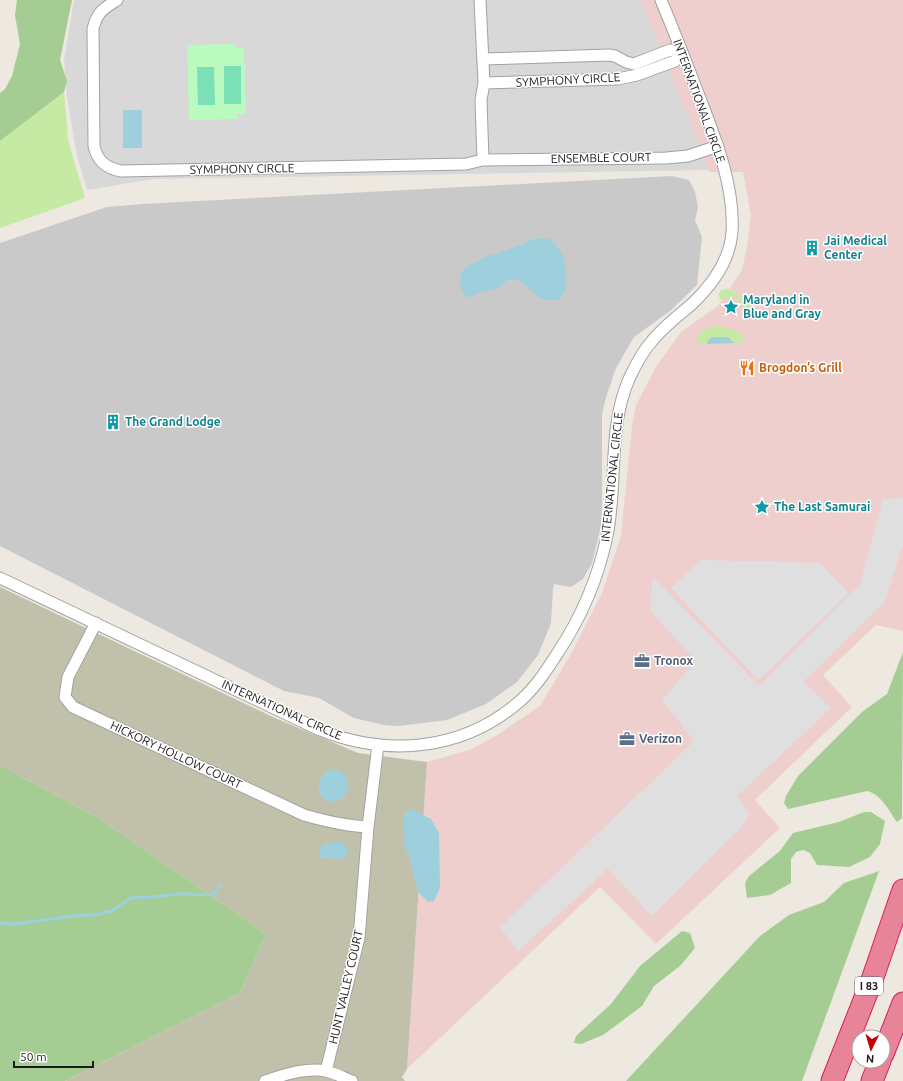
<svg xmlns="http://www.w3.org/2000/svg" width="903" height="1081" font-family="Ubuntu,sans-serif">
<rect width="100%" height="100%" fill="#ede8e0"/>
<path fill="#d9d8d8" d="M74 0H641L698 142 708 170 154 179 87 190 77 156 67 97 64 60Z"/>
<path fill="#efcfce" d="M641 0H903V631L876 625 823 675 852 707 755 800 780 828 656 944 600 887 407 1069 427 762 469 750 494 737 540 706 572 652 602 593 621 536 632 426 636 405 656 367 681 332 718 306 742 270 747 246 751 215 743 172H709L698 142Z"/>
<path fill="#c9c9c9" d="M672 176 689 180 695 192 698 207 695 220 702 237 697 285 670 311 634 337 616 368 606 397 602 414V502L601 526 592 563 583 579 571 587 554 584 553 589 551 623 538 655 517 682 486 704 447 720 398 726 384 725 354 718 319 698 284 691 0 546V243L107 207 143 204Z"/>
<path fill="#c1c1ab" d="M0 587 275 718 358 753 427 762 407 1069 402 1077 405 1081H65L240 993 266 934 100 819 0 765Z"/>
<path fill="#c6e9a3" d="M64 92 68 140 85 198 0 228V141Z
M728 289C737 292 744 299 751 306V309L744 308C742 306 741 301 738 299 735 296 725 299 720 299 718 295 719 293 721 290Z
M716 326C725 327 734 329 742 334L744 342 734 343 728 337H712L708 340 707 344H695C698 335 705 327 716 326Z"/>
<path fill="#a5cd93" d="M17 0H72L60 60 67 81 64 92 0 141V93L5 89 12 76 20 44 15 15Z
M903 652 902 818 897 822C889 811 881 794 867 791L788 809 784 803 786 796 798 776 862 712 887 694Z
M0 765 100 819 266 934 240 993 65 1081H0Z
M864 812H871L885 821 880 844 870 857 849 867 817 865 810 853 803 850 796 852 791 859V883L770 895 747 898 745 883 749 876 780 851 793 833 839 822Z
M879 871 802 1081H626L760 936 789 915 824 902 844 883Z
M682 931 690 933 695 948 680 966 654 986 642 1006 603 1035 581 1044 574 1043 576 1036 611 1004 640 966Z"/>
<path fill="#bafabe" d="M236 44V48L244 47 246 114H238V119L189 120 187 45Z"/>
<path fill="#7bdfb7" d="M224 66H241V104H224Z
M197 67H214L215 105H198Z"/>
<path fill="#dfdfdf" d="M903 498V545L884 603 803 682 831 708 737 796 749 813 743 826 652 916 608 869 518 951 500 927 694 741 662 700 696 661 650 610 653 577 759 686 860 584 883 499Z
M700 560 820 563 849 593 758 680 671 588Z"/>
<path fill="#9ecfdc" d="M123 110H142V148H123Z
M537 238 550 239C554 244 561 250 563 257 567 269 569 291 559 300 535 302 535 292 519 280H507C495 295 483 287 471 297H467L461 289 460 281 461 273 467 267 487 256 499 253Z
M712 337H728L734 343 707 344 708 340Z
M335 769C342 771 347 775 348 782 353 811 301 807 325 772Z
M411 809 431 819 439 833 440 888 434 901 428 902 418 892 409 855 405 849 403 819 405 813Z
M341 842 347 847V855L341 859 319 858 320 847 326 843Z"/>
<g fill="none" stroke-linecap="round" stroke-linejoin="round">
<path stroke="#9ecfdc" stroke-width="3" d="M0 923 16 924 72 916 94 915 112 911 131 898 154 897 176 894 213 895 220 885"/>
<defs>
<path id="minor" d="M117 0C103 9 97 12 93 29L94 146C97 160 105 168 121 171L466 164 483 160 666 158 688 156 718 146
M480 0 484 83 481 100 483 160
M483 59 609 55 615 56 626 62 634 64 670 50 682 52 675 61 637 75 618 79 484 83
M0 578 320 730C388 757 463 751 520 701 535 688 546 671 557 654 581 618 598 579 607 536 618 483 607 430 629 379 635 366 642 352 652 341 663 327 678 316 692 304 712 285 730 260 732 232 735 184 713 132 696 88 685 59 673 29 661 0
M96 623 68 677 65 697 73 707 304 815C325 821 346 826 368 827
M326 1071 359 938 368 827 378 745
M265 1081C284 1075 306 1067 326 1071 335 1073 344 1078 352 1081"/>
<path id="motorway" d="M883 1054 903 1003
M832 1081 872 980 903 890
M872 1081 880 1061"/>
</defs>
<use href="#minor" stroke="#a2a2a2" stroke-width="13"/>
<use href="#motorway" stroke="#d82060" stroke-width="23"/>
<use href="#minor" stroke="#fff" stroke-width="11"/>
<use href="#motorway" stroke="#e78497" stroke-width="21"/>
</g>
<defs>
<symbol id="building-bare" viewBox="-9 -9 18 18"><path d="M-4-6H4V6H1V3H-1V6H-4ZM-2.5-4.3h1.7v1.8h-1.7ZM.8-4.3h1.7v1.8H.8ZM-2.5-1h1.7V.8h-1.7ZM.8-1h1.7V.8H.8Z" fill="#0f9aa8" stroke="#fff" stroke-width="2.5" paint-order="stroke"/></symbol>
<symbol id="sight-bare" viewBox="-9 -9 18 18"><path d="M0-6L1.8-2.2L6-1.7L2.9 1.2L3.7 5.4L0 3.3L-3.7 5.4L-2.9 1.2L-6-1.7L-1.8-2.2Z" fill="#0f9aa8" stroke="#fff" stroke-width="2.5" paint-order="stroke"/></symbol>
<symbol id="restaurant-bare" viewBox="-9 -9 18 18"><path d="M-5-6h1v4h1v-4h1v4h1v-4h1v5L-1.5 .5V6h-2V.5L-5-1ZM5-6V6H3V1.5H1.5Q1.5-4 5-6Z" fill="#e8710a" stroke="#fff" stroke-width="2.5" paint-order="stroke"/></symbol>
<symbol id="office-bare" viewBox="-9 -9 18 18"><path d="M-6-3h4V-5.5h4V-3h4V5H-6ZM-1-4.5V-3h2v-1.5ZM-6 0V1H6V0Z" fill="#5c6f8a" stroke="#fff" stroke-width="2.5" paint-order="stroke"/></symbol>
</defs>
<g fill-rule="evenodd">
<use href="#building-bare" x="801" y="237" width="22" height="22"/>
<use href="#sight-bare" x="720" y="296" width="22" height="22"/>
<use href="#restaurant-bare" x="736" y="357" width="22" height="22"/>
<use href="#building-bare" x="102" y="411" width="22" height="22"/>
<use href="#sight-bare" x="751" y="496" width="22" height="22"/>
<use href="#office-bare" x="631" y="650" width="22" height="22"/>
<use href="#office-bare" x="616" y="728" width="22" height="22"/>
</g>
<g text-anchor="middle" stroke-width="3" stroke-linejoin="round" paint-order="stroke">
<rect fill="#fff" stroke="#5f5f5f" stroke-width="1" x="855" y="977" width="28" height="18" rx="3"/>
<g font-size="11" font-weight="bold" fill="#1b1b1b">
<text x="869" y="990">I 83</text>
</g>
<g font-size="12" fill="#1b1b1b" stroke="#fff">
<text transform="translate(568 80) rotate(-3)" y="4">SYMPHONY CIRCLE</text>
<text transform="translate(699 101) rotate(70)" y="4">INTERNATIONAL CIRCLE</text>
<text transform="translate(601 158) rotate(-1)" y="4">ENSEMBLE COURT</text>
<text transform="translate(242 169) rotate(-1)" y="4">SYMPHONY CIRCLE</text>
<text transform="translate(612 477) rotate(-84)" y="4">INTERNATIONAL CIRCLE</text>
<text transform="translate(282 710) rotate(24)" y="4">INTERNATIONAL CIRCLE</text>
<text transform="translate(176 755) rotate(25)" y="4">HICKORY HOLLOW COURT</text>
<text transform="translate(346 987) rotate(-77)" y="4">HUNT VALLEY COURT</text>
</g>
<g font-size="12" font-weight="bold" fill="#0d838f" stroke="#fff" text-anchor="start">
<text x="824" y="245">Jai Medical<tspan x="824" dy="14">Center</tspan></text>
<text x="743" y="304">Maryland in<tspan x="743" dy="14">Blue and Gray</tspan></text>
<text x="125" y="426">The Grand Lodge</text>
<text x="774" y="511">The Last Samurai</text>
</g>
<g font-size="12" font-weight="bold" fill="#c56008" stroke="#fff" text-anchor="start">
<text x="759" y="372">Brogdon’s Grill</text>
</g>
<g font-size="12" font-weight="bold" fill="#4e5e75" stroke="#fff" text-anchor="start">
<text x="654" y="665">Tronox</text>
<text x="639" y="743">Verizon</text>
</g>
</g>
<g transform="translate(871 1049) rotate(185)"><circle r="19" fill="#ffffff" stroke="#a4a4a4"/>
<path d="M0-3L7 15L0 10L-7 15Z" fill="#c50002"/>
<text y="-6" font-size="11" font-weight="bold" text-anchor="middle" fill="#1b1b1b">N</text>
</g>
<path d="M14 1061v6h79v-6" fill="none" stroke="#1b1b1b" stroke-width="2"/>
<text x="20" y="1061" font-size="12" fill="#1b1b1b" stroke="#ffffff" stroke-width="3" paint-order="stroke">50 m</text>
</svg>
